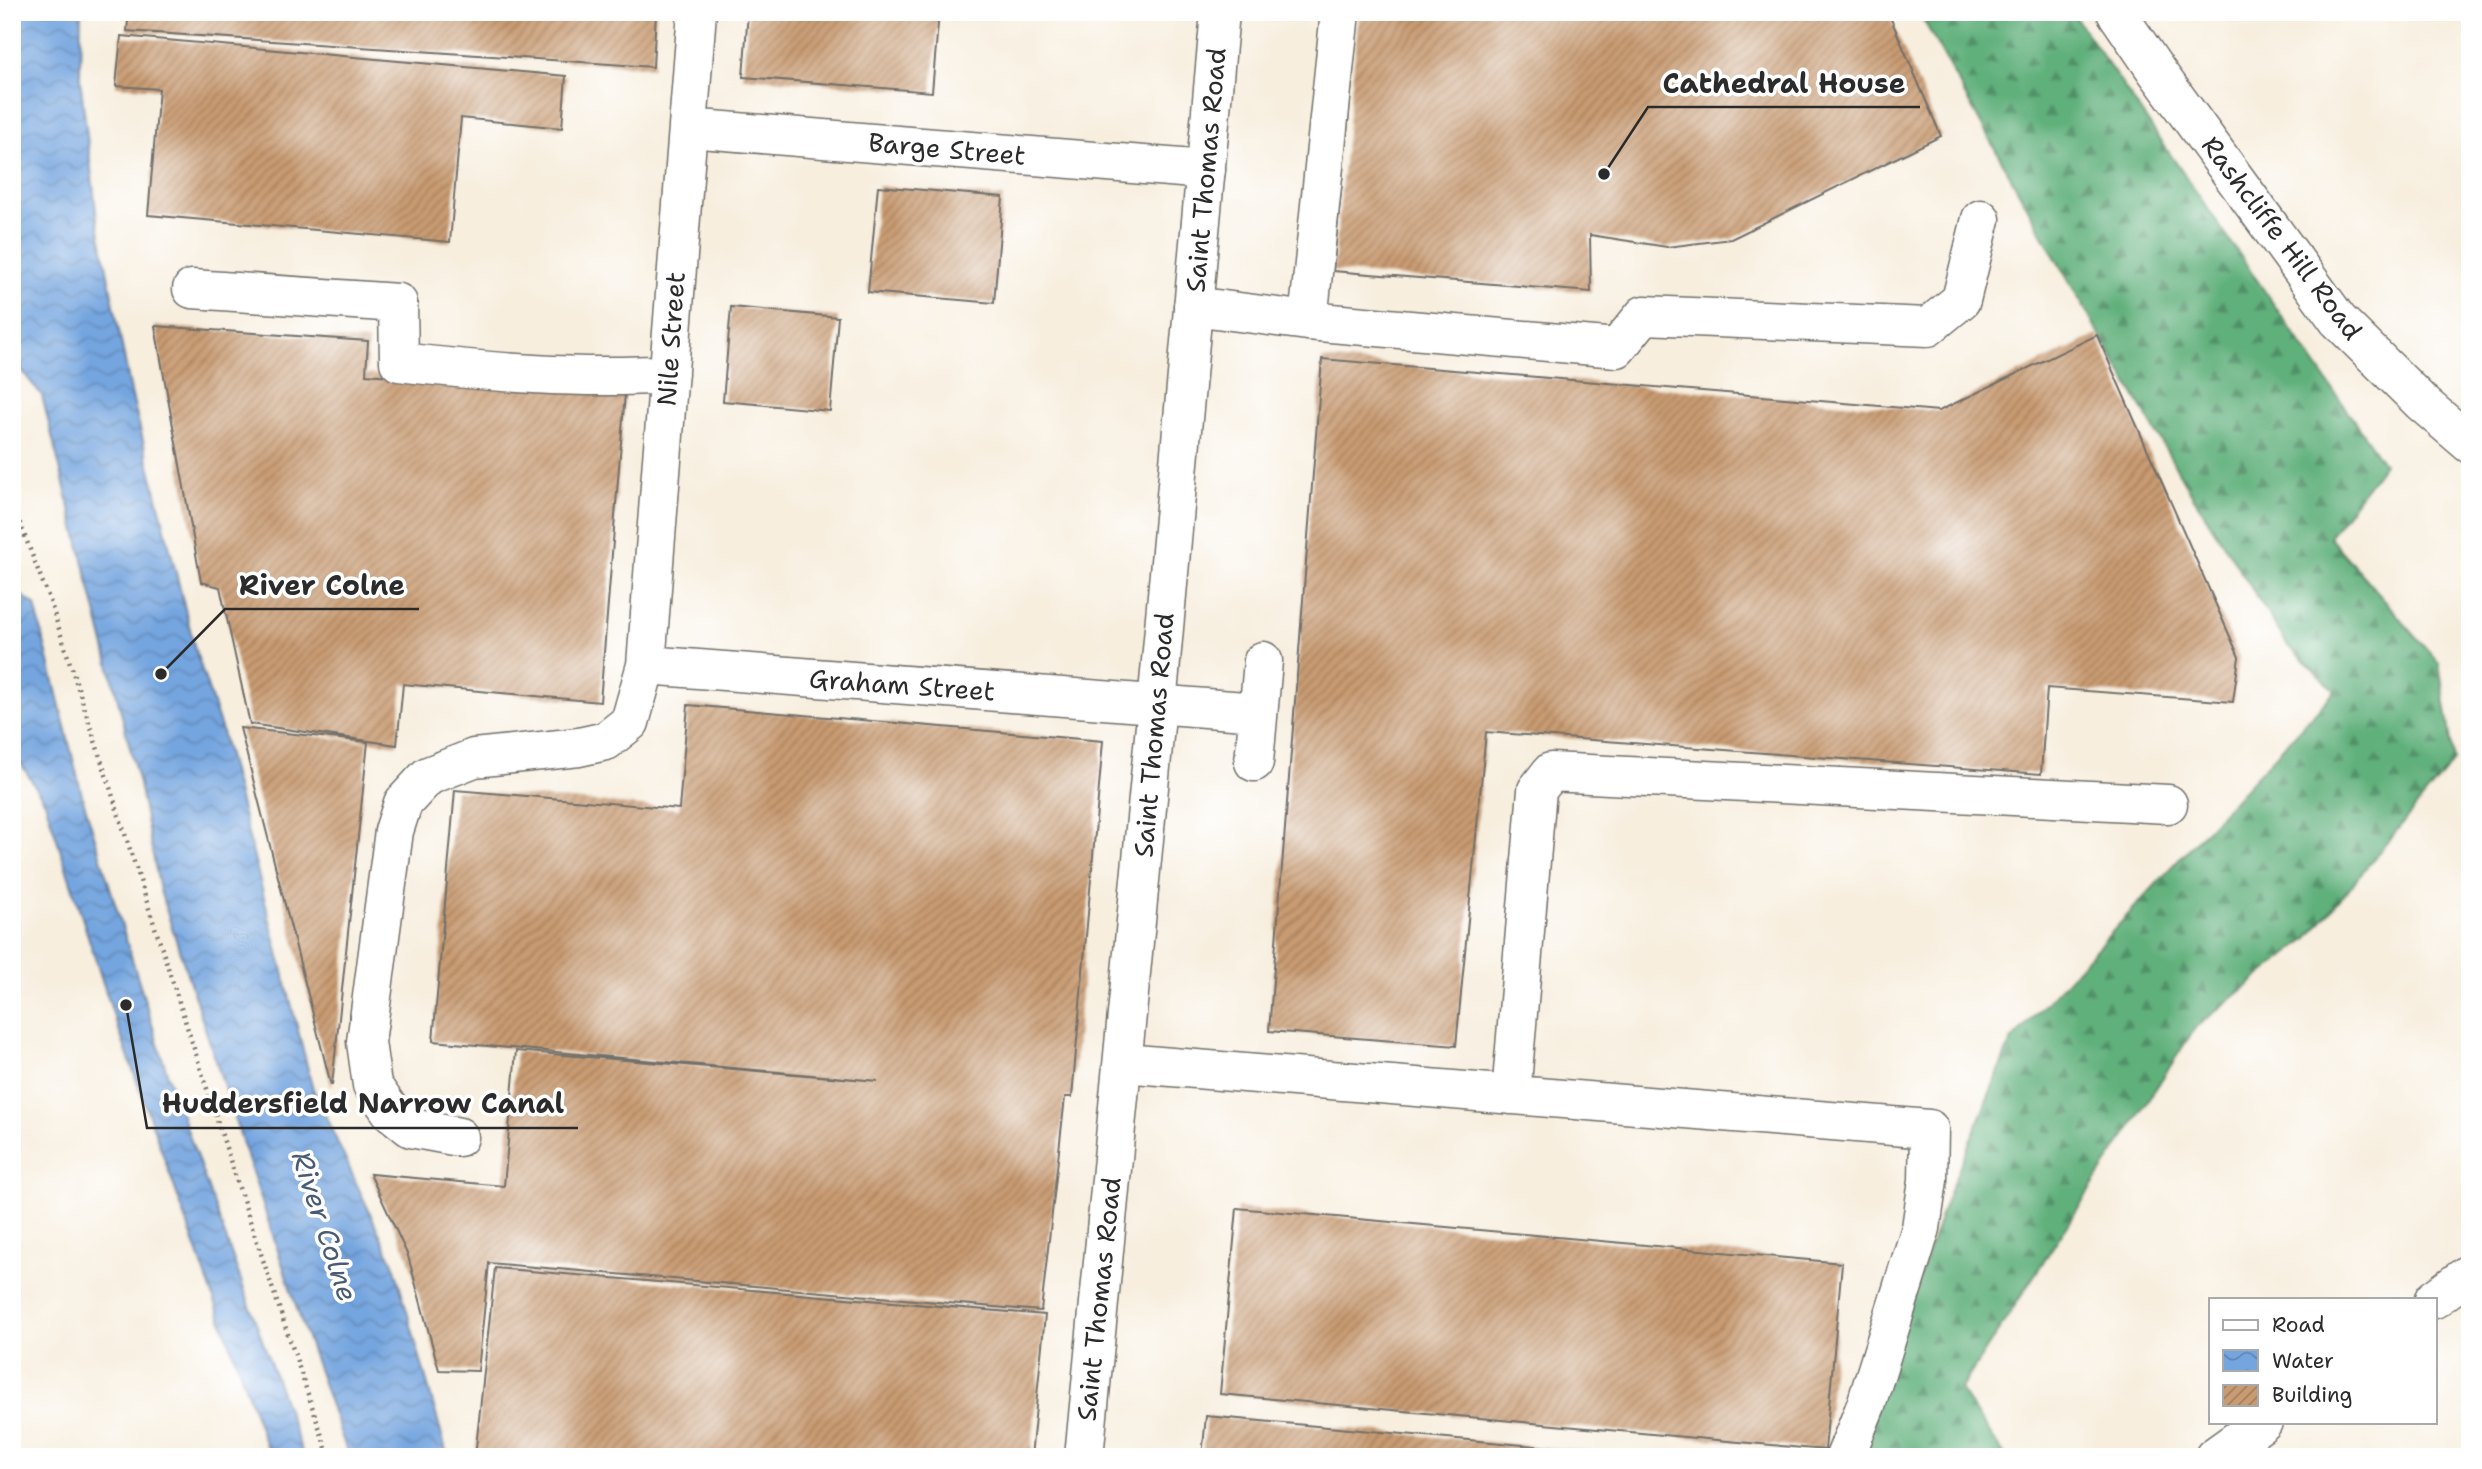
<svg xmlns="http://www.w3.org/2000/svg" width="2482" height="1469" font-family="'Shantell Sans',sans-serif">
<defs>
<pattern id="forest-firs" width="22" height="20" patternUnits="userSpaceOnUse" patternTransform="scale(1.75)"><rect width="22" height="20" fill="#61b07c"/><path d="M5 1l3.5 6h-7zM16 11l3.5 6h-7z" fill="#508f66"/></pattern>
<pattern id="water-waves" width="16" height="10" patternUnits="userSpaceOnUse" patternTransform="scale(1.75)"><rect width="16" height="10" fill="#75a5df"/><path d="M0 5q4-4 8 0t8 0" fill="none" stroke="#6087b5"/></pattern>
<pattern id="building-hatch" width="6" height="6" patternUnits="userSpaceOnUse" patternTransform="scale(1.75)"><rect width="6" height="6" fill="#c99b72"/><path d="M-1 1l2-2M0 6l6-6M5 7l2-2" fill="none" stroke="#a37f5e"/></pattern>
</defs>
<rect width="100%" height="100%" fill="#fff"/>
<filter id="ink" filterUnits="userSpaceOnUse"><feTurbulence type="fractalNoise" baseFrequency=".0143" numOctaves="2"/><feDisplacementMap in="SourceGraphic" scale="14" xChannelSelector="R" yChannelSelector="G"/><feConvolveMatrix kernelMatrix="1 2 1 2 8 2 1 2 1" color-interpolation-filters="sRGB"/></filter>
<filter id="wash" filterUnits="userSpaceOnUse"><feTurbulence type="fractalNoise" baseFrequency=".00686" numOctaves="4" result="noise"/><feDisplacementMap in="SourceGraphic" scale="28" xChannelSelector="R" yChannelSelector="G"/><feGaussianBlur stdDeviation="1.57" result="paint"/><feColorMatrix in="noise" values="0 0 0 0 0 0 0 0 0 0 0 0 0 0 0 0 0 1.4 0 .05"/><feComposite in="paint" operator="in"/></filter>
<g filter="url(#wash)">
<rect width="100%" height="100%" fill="#f7eede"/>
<path fill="url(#forest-firs)" stroke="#466e54" stroke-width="2" d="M1919 12H2072L2384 464 2329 537 2439 663 2454 761 2308 938 2195 1028 1960 1390 2006 1457H1857L1948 1195 2011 1041 2335 691 2287 644 2189 490 2055 257Z"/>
<path fill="url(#water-waves)" stroke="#506885" stroke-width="2" d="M12 12H81L80 78 97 218 131 392 195 649 221 728 313 1089 394 1265 448 1457H349L300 1318 160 891 139 784 42 396 19 367 12 300Z
M12 588 35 605 83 799 168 1076 304 1457H270L111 1008 45 802 20 762 12 739Z"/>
<g id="blocks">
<path fill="url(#building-hatch)" d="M129 12H656L653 67 127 31Z
M748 12H939L932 92 743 77Z
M1359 12H1888L1941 136 1731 239 1667 247 1590 235 1591 292 1333 271Z
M121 36 566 76 562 128 461 118 450 242 148 215 159 89 116 86Z
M878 186 1003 197 994 303 868 292Z
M731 307 838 317 830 411 723 401Z
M155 326 368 341 366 374 625 393 600 702 403 684 397 745 250 724 220 587 201 582Z
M2097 335 2239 657 2233 702 2047 688 2041 774 1486 732 1456 1046 1269 1031 1322 359 1939 411Z
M688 705 1103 741 1072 1097H1065L1041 1311 489 1263 478 1371 439 1370 408 1256 370 1174 504 1186 516 1051 878 1081 433 1041 455 790 679 809Z
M240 728 368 742 332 1085H331Z
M1237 1208 1842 1263 1825 1450 1220 1394Z
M495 1268 1045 1315 1031 1457H475Z
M1206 1416 1633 1455V1457H1202Z"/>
</g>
</g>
<g filter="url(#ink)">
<use href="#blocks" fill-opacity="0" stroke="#726f6a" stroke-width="2"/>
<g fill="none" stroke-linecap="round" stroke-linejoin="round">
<defs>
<path id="minor" d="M2116 12 2155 69 2338 320 2421 402 2470 444
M688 128 1206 170
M192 289 398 303 399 362C489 372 579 380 669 374
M1193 306 1308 321 1340 12
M1308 321 1617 348 1644 315 1928 327 1961 300 1981 219
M646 665 1258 712
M1254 762 1263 661
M1123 1063 1929 1129 1928 1180 1921 1228 1866 1405 1845 1457
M1511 1095 1537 790 1551 772 2168 804
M459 1137 411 1128 391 1112 372 1085 366 1042 394 831 403 803 428 776 474 758 579 747 606 741 630 722 646 665 697 12
M2434 1299 2470 1273
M2214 1457 2263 1422"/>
<path id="major" d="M1084 1457 1157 705 1220 12"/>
</defs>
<use href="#minor" stroke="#726f6a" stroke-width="41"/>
<use href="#major" stroke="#726f6a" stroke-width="41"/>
<path stroke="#726f6a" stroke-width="4.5" stroke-dasharray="2 5" stroke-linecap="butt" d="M12 503 50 601 238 1185 329 1457"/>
<use href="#minor" stroke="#fff" stroke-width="38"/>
<use href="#major" stroke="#fff" stroke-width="38"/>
</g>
</g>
<g text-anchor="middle" stroke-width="7" stroke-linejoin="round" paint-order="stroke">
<g font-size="26" fill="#2b2b2b" stroke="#fff">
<text transform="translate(947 149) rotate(5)" y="9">Barge Street</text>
<text transform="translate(1206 170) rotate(-85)" y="9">Saint Thomas Road</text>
<text transform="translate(2282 238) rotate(53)" y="9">Rashcliffe Hill Road</text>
<text transform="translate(671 339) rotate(-86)" y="9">Nile Street</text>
<text transform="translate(902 685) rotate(4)" y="9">Graham Street</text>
<text transform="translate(1154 735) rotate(-85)" y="9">Saint Thomas Road</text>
<text transform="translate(1099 1299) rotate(-84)" y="9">Saint Thomas Road</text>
</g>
<g font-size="28" font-style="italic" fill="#495c73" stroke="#fff">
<text transform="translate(325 1226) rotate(72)" y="10">River Colne</text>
</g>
</g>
<path fill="none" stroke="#2b2b2b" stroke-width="2.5" d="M1604 174L1648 107H1920M161 674L225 609H419M126 1005L147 1128H578"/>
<g fill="#2b2b2b" stroke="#fff" stroke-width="2.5">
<circle cx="1604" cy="174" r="7"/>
<circle cx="161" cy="674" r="7"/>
<circle cx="126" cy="1005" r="7"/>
</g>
<g font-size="28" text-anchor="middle" font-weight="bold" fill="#2b2b2b" stroke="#fff" stroke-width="7" stroke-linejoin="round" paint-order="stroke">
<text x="1784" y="93">Cathedral House</text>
<text x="322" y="595">River Colne</text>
<text x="363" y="1113">Huddersfield Narrow Canal</text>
</g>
<rect width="2482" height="1469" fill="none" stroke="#fff" stroke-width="42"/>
<rect x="2209" y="1298" width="228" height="126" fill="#ffffff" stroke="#aaaaaa" stroke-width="2"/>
<rect x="2223" y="1320" width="35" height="10" fill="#ffffff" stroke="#aaaaaa" stroke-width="2"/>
<text x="2272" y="1332" font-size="21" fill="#2b2b2b">Road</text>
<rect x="2223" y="1350" width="35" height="21" fill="url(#water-waves)" stroke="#aaaaaa" stroke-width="2"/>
<text x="2272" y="1368" font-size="21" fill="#2b2b2b">Water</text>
<rect x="2223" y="1385" width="35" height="21" fill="url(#building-hatch)" stroke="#aaaaaa" stroke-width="2"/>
<text x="2272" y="1402" font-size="21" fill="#2b2b2b">Building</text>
</svg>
